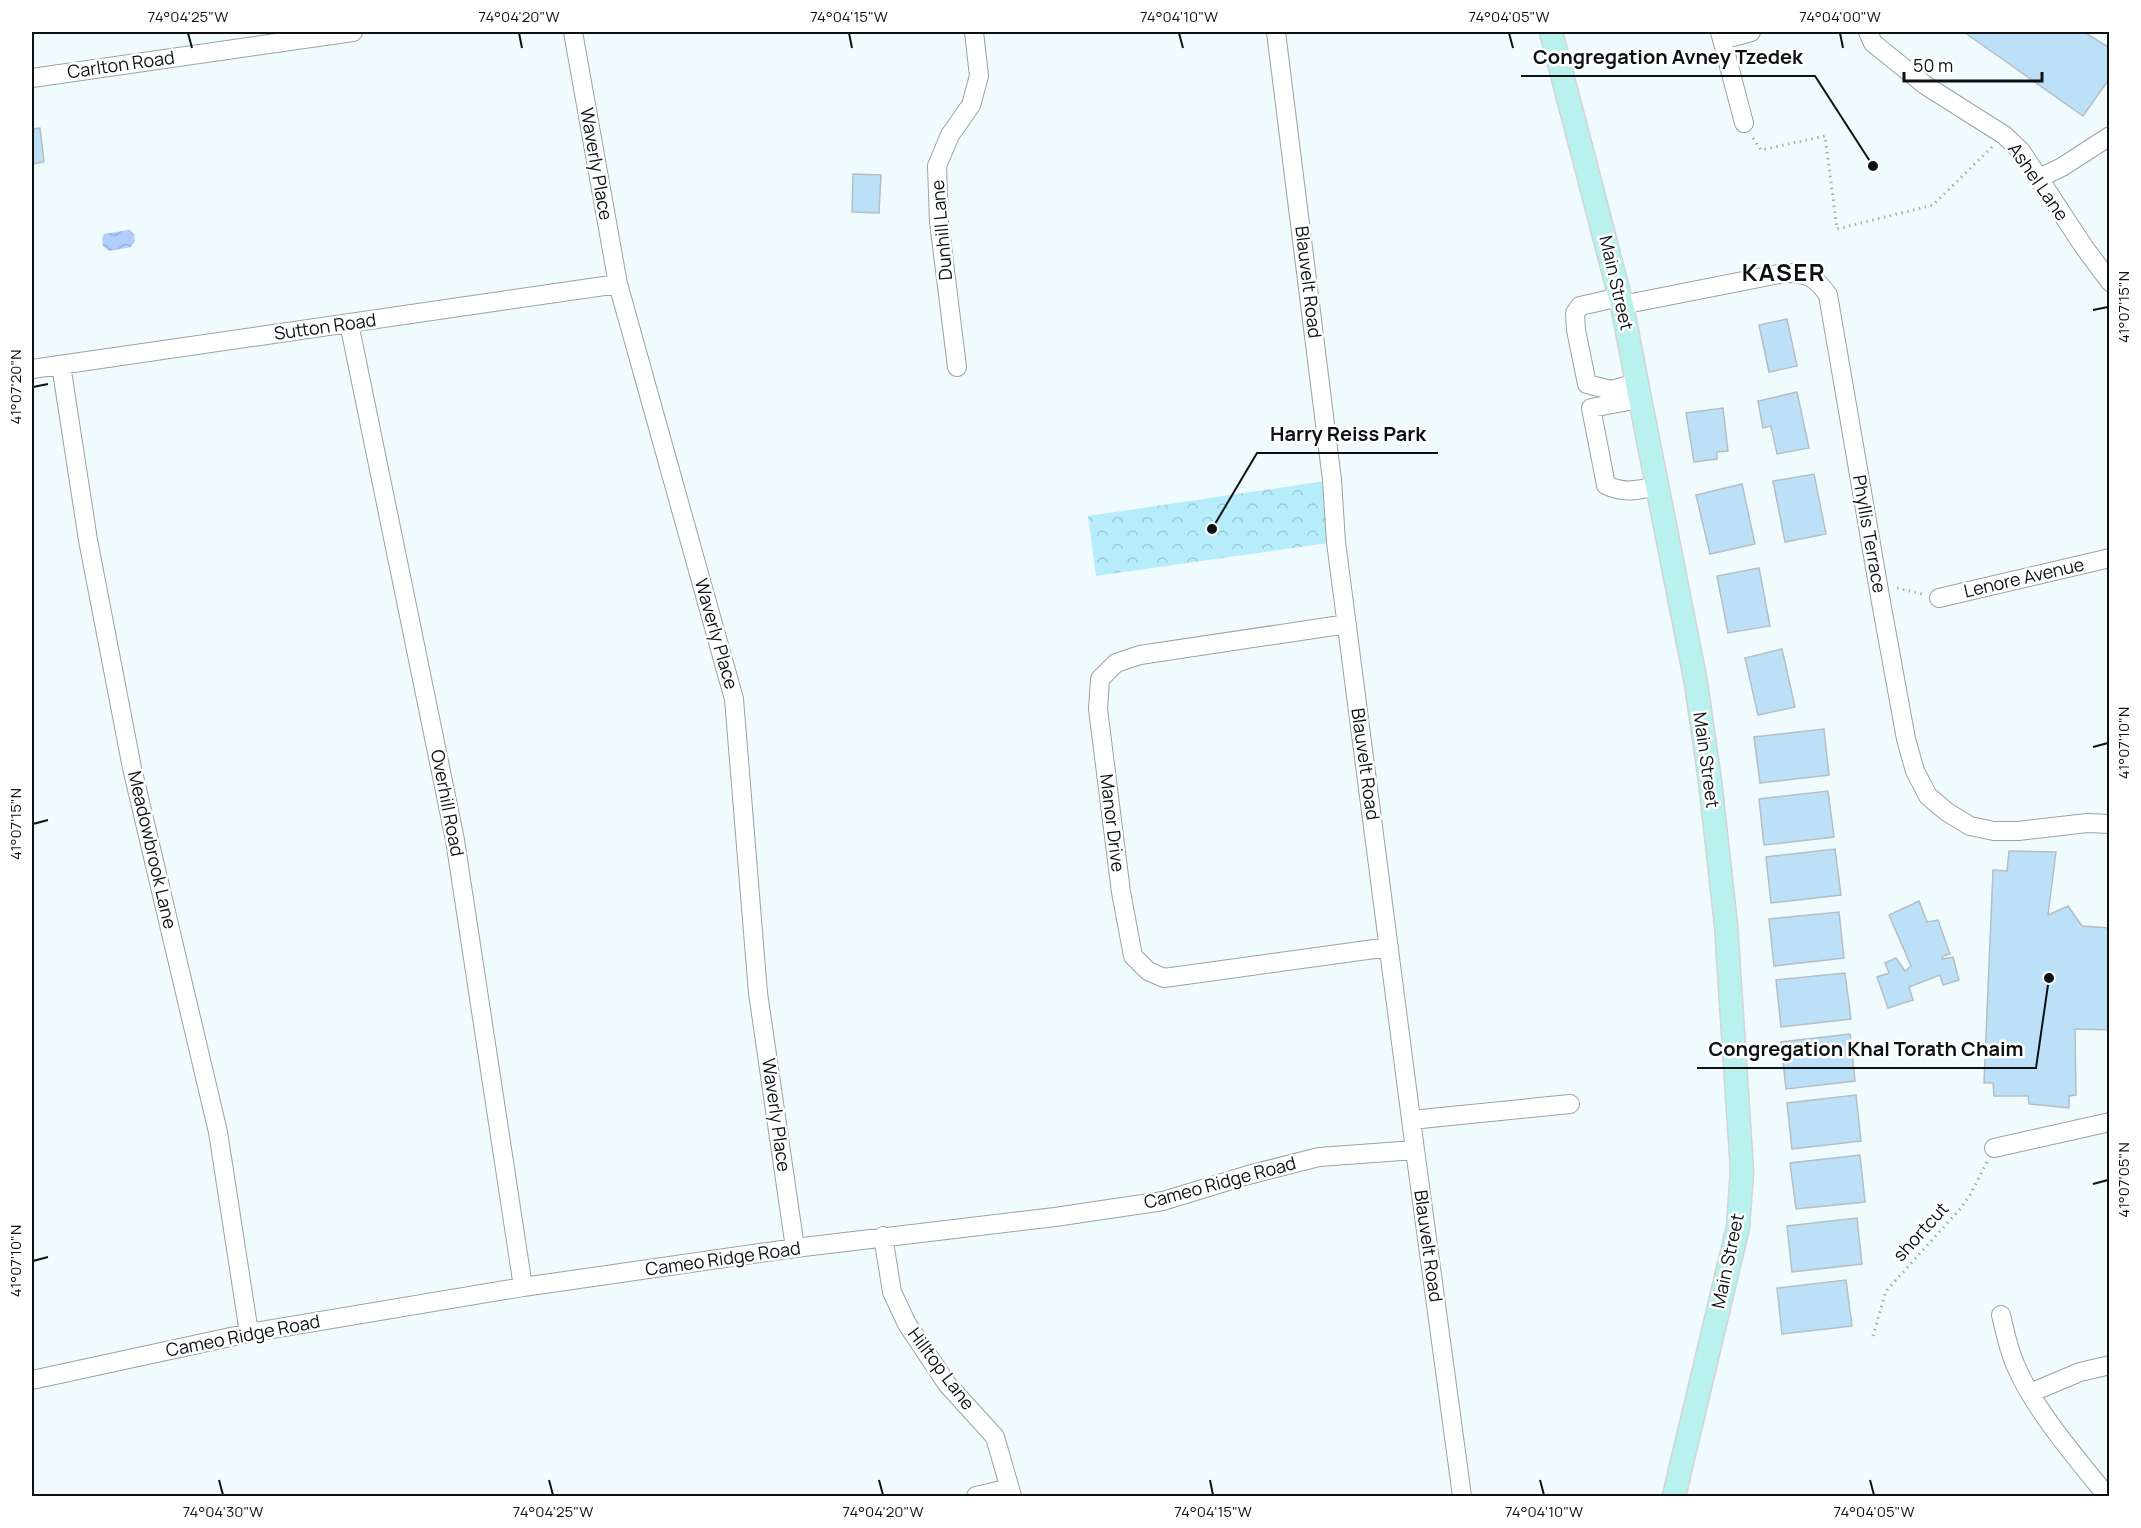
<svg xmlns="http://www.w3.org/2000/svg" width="2141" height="1528" font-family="Manrope,sans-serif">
<defs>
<pattern id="park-crowns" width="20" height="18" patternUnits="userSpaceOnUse" patternTransform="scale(1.5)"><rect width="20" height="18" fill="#b7edfb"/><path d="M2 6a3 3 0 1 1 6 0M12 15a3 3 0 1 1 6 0" fill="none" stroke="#9ccad6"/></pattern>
<pattern id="water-waves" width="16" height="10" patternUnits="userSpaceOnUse" patternTransform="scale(1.5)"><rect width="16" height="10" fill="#b1ceff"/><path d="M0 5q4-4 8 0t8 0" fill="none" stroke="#97b0da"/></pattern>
</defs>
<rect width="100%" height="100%" fill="#f0fbfe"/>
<path fill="url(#park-crowns)" d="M1332 480 1336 542 1096 576 1088 516Z"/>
<path fill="url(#water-waves)" d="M129 230 134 234 135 241 131 247 109 251 103 246 102 238 104 234Z"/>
<path fill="#bde0f9" stroke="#b6bec4" stroke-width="1.5" d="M1964 32H2084L2110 48V78L2083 116Z
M40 128 44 162 32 164V129Z
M853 174 881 175 879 213 852 212Z
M1787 319 1797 366 1769 372 1759 325Z
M1797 392 1809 448 1777 454 1771 426 1763 428 1758 401Z
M1723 408 1728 451 1717 452V459L1694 462 1686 413Z
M1814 474 1826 534 1785 542 1773 481Z
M1742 484 1755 544 1710 554 1696 495Z
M1759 568 1770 626 1728 633 1717 576Z
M1782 649 1795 707 1758 715 1745 658Z
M1824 729 1829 775 1760 783 1754 737Z
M1828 791 1834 837 1764 845 1759 799Z
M1835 849 1841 895 1771 903 1766 857Z
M2009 851 2056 852 2048 915 2068 906 2082 926 2110 928V1030L2075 1029 2076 1095 2069 1096V1108L2029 1104 2028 1096H1994L1993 1083H1984L1993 870 2007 871Z
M1919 901 1927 922 1938 920 1950 954 1943 956 1942 959 1953 957 1959 980 1943 985 1940 975 1909 987 1913 1000 1888 1008 1877 977 1889 973 1885 963 1896 958 1905 971 1911 966 1889 915Z
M1839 912 1844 958 1774 966 1769 919Z
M1845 973 1851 1019 1781 1027 1776 980Z
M1850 1034 1855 1081 1786 1089 1781 1042Z
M1856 1095 1861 1141 1792 1149 1787 1103Z
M1860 1155 1865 1202 1796 1209 1790 1163Z
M1857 1218 1862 1264 1792 1272 1787 1226Z
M1846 1280 1852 1326 1782 1334 1777 1288Z"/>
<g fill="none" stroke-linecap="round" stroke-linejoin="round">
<defs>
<path id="minor" d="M573 32 618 284 734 699 758 993 795 1248
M1276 32 1332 480 1336 542 1415 1150 1462 1496
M1720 32 1744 123
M1868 32 1873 43 1925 85 2004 135 2021 151 2084 247 2110 282
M1722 40 1751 32
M32 78 353 32
M2039 178 2062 167 2110 136
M1620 297 1580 306 1575 313 1576 330 1587 384 1611 390 1637 383
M1622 305 1784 273C1805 272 1816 277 1828 295L1881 602 1906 739 1915 771 1928 796 1947 812 1970 826 1994 831H2018L2087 823 2110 824
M349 323 455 840 523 1287
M61 365 88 540 132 768 218 1132 249 1333
M957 367 939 222 937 166 950 135 971 105 979 76 974 32
M32 369 618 284
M1640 399 1591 408 1606 485C1624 494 1638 490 1657 486
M1939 598 2110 558
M1347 624 1140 655 1116 663 1100 679 1098 709 1121 892 1133 956 1148 971 1164 978 1389 947
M1411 1120 1570 1104
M1994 1148 2110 1122
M883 1236 892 1292 907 1324 947 1384 995 1437 1012 1496
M2001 1315C2005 1331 2008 1348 2015 1364 2033 1408 2077 1459 2107 1496
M32 1380 249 1333 523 1287 795 1248 1055 1217 1163 1201 1248 1175 1319 1157 1415 1150
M2030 1393 2080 1372 2110 1365
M976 1496 1010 1488"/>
<path id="major" d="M1551 32 1622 305 1640 399 1696 683 1710 781 1726 925 1742 1171 1738 1227 1674 1496"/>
</defs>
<use href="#minor" stroke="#99a3a6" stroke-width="20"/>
<use href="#major" stroke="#d3d4d4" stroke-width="25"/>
<path stroke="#a5adb0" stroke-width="3" stroke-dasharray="1.5 4.5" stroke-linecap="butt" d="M1753 138 1761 150 1825 136 1837 229 1933 205 1992 147
M1897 588 1922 594
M1873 1336 1886 1291 1960 1209 1970 1195 1987 1162"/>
<use href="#minor" stroke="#fff" stroke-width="18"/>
<use href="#major" stroke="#b8f1ee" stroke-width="22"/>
</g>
<path fill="none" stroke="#0d1112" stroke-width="2" d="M188 33 192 48M519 33 522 48M849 33 852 48M1179 33 1183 48M1509 33 1513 48M1840 33 1843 48M2093 310 2108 307M33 387 48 384M2093 747 2108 743M33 824 48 820M2093 1184 2108 1180M33 1261 48 1257M219 1480 223 1495M549 1480 553 1495M879 1480 883 1495M1210 1480 1213 1495M1540 1480 1544 1495M1870 1480 1874 1495"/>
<g text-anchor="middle" stroke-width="5" stroke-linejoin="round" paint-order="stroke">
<g font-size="18" fill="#0d1112" stroke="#fff">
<text transform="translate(121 65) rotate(-8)" y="6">Carlton Road</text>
<text transform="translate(596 164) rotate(80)" y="6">Waverly Place</text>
<text transform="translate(2038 182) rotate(55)" y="6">Ashel Lane</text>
<text transform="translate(942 230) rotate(-95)" y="6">Dunhill Lane</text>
<text transform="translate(1308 282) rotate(83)" y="6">Blauvelt Road</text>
<text transform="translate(1616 283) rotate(77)" y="6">Main Street</text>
<text transform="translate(325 327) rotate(-8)" y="6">Sutton Road</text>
<text transform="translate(1869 534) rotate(80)" y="6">Phyllis Terrace</text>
<text transform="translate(2024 578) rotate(-13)" y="6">Lenore Avenue</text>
<text transform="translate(716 634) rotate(74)" y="6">Waverly Place</text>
<text transform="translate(1706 760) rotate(82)" y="6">Main Street</text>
<text transform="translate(1365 764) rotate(82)" y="6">Blauvelt Road</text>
<text transform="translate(447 803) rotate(79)" y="6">Overhill Road</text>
<text transform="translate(1112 823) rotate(83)" y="6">Manor Drive</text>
<text transform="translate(152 850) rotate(77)" y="6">Meadowbrook Lane</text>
<text transform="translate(776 1115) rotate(82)" y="6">Waverly Place</text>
<text transform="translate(1220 1183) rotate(-15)" y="6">Cameo Ridge Road</text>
<text transform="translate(1921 1232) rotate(-48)" y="6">shortcut</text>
<text transform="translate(1428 1246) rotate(82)" y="6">Blauvelt Road</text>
<text transform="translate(723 1259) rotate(-8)" y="6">Cameo Ridge Road</text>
<text transform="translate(1728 1261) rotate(-78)" y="6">Main Street</text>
<text transform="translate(243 1336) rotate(-11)" y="6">Cameo Ridge Road</text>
<text transform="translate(941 1369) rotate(53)" y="6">Hilltop Lane</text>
</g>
<g font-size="24" font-weight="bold" letter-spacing="1.5" fill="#0d1112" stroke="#fff">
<text x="1784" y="281">KASER</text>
</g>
</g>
<path fill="none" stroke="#0d1112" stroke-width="2" d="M1873 166L1815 76H1521M1212 529L1257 453H1438M2049 978L2036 1068H1697"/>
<g fill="#0d1112" stroke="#fff" stroke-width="2">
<circle cx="1873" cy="166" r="6"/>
<circle cx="1212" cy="529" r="6"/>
<circle cx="2049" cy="978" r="6"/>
</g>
<g font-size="20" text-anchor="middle" font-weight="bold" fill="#0d1112" stroke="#fff" stroke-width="5" stroke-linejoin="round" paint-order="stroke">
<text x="1668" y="64">Congregation Avney Tzedek</text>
<text x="1348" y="441">Harry Reiss Park</text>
<text x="1866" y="1056">Congregation Khal Torath Chaim</text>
</g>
<rect width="2141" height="1528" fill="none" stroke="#ffffff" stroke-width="66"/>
<path d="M1904 72v9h138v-9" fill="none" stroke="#0d1112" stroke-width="3"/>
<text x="1913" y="72" font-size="18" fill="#0d1112" stroke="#ffffff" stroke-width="4.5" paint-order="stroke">50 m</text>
<rect x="33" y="33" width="2075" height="1462" fill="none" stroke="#0d1112" stroke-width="2"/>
<g font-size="15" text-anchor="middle" fill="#0d1112">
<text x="188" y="22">74°04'25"W</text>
<text x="519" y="22">74°04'20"W</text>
<text x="849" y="22">74°04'15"W</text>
<text x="1179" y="22">74°04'10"W</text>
<text x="1509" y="22">74°04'05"W</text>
<text x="1840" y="22">74°04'00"W</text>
<text transform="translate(2124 307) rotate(-90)" y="5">41°07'15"N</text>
<text transform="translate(16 387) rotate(-90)" y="5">41°07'20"N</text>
<text transform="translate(2124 743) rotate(-90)" y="5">41°07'10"N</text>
<text transform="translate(16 824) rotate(-90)" y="5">41°07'15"N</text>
<text transform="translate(2124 1180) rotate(-90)" y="5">41°07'05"N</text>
<text transform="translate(16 1261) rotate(-90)" y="5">41°07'10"N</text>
<text x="223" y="1517">74°04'30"W</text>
<text x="553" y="1517">74°04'25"W</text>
<text x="883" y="1517">74°04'20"W</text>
<text x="1213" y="1517">74°04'15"W</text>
<text x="1544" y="1517">74°04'10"W</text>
<text x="1874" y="1517">74°04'05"W</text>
</g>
</svg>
